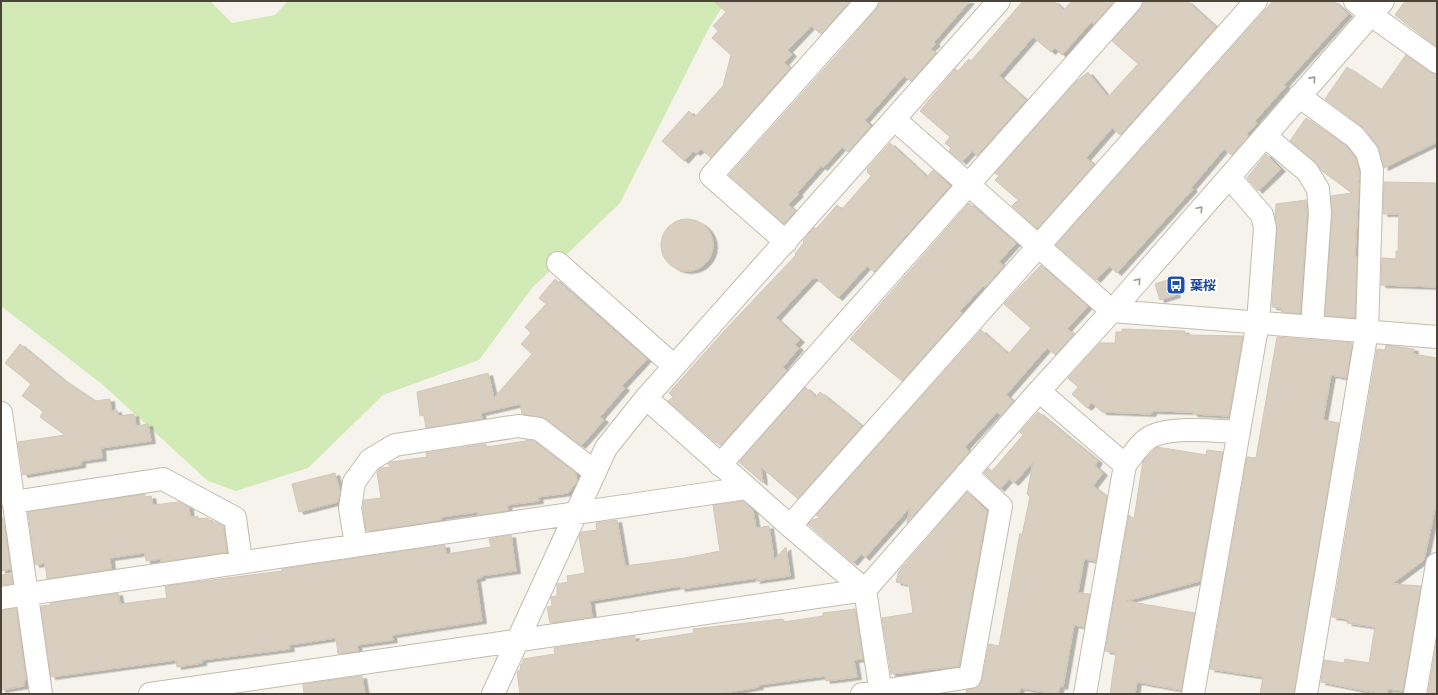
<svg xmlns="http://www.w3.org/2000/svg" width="1438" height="695" font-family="Manrope,'Noto Sans JP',sans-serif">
<defs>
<filter id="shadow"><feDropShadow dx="4.5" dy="2.5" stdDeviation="0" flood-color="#0004"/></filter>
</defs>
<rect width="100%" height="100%" fill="#f6f3ec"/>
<path fill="#d2eab5" d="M1 1H210L232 23 275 15 288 1H726L709 28 620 203 532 288 479 360 383 395 308 468 236 491 208 481 103 385 1 306Z"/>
<path fill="#d8cfc1" stroke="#d3c7b4" filter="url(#shadow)" d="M714 1H850L821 34 811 26 788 50 792 54 784 63 790 68 711 158 701 149 696 153 693 151 684 161 662 141 689 111 695 117 723 86 731 55 712 38 718 31 713 26 726 12Z
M879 1H970L934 42 936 44 930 49 936 53 911 81 904 76 865 120 871 126 848 152 842 147 823 168 821 166 797 193 799 194 788 205 795 211 784 224 729 175 841 50 876 9Z
M1023 1H1054L1064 10 1072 1H1114L1094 24 1091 22 1062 55 1055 48 1051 52 1033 37 999 76 1026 100 977 156 972 151 962 162 949 151 951 148 945 143 950 137 920 111 955 69 958 71 969 59 971 61Z
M1143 1H1187L1216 27 1120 135 1112 128 1086 158 1094 165 1037 229 1012 206 1018 200 995 180 999 176 995 173 1076 82 1088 72 1108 97 1138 64 1112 41 1140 9Z
M1273 1H1334L1348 14 1284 85 1286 86 1255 121 1257 123 1247 134 1249 136 1232 155 1224 149 1191 188 1193 189 1117 273 1109 266 1096 280 1056 245Z
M1405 1H1437V47L1395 15Z
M1406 55 1430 72 1437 74V142L1384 168 1379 148 1365 129 1325 99 1347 67 1381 90Z
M1306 118 1346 146 1356 158 1359 172V180L1356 182H1359L1355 257H1357L1355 318 1325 316 1332 214 1331 196 1352 193 1322 171 1315 162 1290 141Z
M890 143 927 177 933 170 950 186 874 272 867 266 838 298 816 278 814 279 813 278 776 318 800 340 795 345 799 348 783 367 787 371 721 445 715 441 716 443 668 401 673 397 669 393 725 330 796 255 795 254 804 242 803 241 814 227 816 229 837 205 842 209 871 176 867 172 868 170 867 169Z
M1266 154 1281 169 1258 191 1247 178Z
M1384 182 1437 183V287L1381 285 1382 258 1396 259V251H1398L1399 214H1383Z
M1306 200 1307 213 1300 314 1281 312 1282 308 1272 307 1277 229 1275 215 1276 204Z
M969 203 1016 243 999 262 1004 266 985 287 983 286 960 311 962 313 902 381 850 339Z
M661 245a26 26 0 1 1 52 0a26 26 0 1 1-52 0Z
M1041 265 1088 306 1067 329 1074 334 1055 355 1047 348 1006 395 1013 401 1001 416 997 412 965 447 969 452 907 523 910 507 865 558 861 554 853 563 808 524 812 520 820 518 816 515 981 330 1008 354 1031 328 1004 304Z
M555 279 647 359 622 386 625 388 600 417 604 420 581 446 546 419 522 414 520 404 481 413 482 419 426 428 424 415 420 416 417 392 488 373 494 398 532 354 521 344 531 333 525 327 546 304 539 298Z
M1171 279 1176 295 1160 300 1155 284Z
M1122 329 1185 331V335L1243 336 1229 416 1193 414V412L1153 411 1151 414 1102 412 1092 403 1087 408 1072 394 1078 387 1068 378 1100 343H1115L1116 332H1122Z
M1277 337 1352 343 1346 378 1331 375 1323 420 1339 423 1294 694H1260L1263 677 1210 669 1247 457 1256 458Z
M20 344 62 379 95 401 110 399 111 411 117 410 118 416 134 414 136 426 148 424 151 441 101 448 102 458 81 461V465L23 475 18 442 65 435 40 417 43 412 40 409 22 396 31 384 5 363Z
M1386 345 1414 349 1413 354 1437 358V499L1424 560 1392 584 1421 586 1403 690 1402 691 1388 689 1387 694H1381L1321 682 1324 660 1344 663 1345 659 1369 663 1375 627 1347 623 1348 619 1332 617 1377 349 1385 350Z
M805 387 816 397 820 392 862 426 798 499 761 467 763 483 739 462Z
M1038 412 1098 461 1095 466 1103 473 1093 486 1107 497 1096 561 1084 559 1078 593 1090 594 1084 627 1074 625 1063 687 1060 686 1058 694 1020 688 1019 694H967L966 690 978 686 982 680 989 644 999 646 1020 533 1022 535 1030 497 1027 494 1033 462 1014 483 1009 479 1000 489 984 473 988 468 992 471 1023 435 1020 432Z
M526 440 534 441 576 473 577 482 568 493 538 497 539 501 507 505 508 511 478 515V512L441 517V520L366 531 363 508 364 500 381 498 377 472 380 468 391 467 388 464 391 462 427 457 426 453 486 444 487 447 526 441Z
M1157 447 1206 455 1207 450 1223 452 1200 581 1126 601 1195 613 1181 690 1137 682 1135 694H1110L1116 653 1105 651 1129 515 1134 519 1143 461Z
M335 473 340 492 338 502 299 512 292 484Z
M967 492 987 511 959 666 891 674 882 618 913 613 909 585 896 582 899 571Z
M145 494V497L151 496 153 505 179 502 189 507 190 517 198 516V519L208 518 210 522H216L223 526 227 552 161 562V559L146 561 145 553 110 558 111 569 47 579 45 563 35 565 28 512Z
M743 501 753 510 756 528 769 526 774 560 786 547 790 576 755 581 758 578 681 589 680 586 590 601 592 617 550 623 547 607 552 606 551 597 557 596V584L568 582 567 576 585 573 579 537 581 532 597 530 596 523 617 520 625 566 685 558 720 551 713 505Z
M1 518H3L11 569 1 571Z
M511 535 516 571 481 576V578L476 579 482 621 392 635 393 640 357 645 358 651 338 654 336 638 289 645 290 649 202 660V663L177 667 176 660 51 677 41 606 51 605 50 603 118 593 120 604 167 598 165 586 282 571V569L445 545 446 554 491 547 489 539Z
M11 574 13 584 1 585V575Z
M16 608 26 680 24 681V686L1 690V610Z
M855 609 863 659 854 660 857 677 826 681 825 676 758 685 759 687 718 694H520L517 672 520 670 521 664 523 663V659L555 654 554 648 635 636V642L694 633 693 629 783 619 784 622 823 616V613Z
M1437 639V694H1428Z
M362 676 365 694H304L303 684Z"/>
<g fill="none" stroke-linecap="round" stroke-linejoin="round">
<defs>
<path id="minor" d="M1355 1 1371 15 1437 62
M1299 96 1355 137 1367 152 1372 170 1367 331 1306 694
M894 119 1112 311 1437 337
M1265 136 1307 171 1318 189 1320 213 1312 326
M786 242 711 176 867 1
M558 263 674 366
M1039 391 1125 465 1085 694
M646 398 790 526 865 590 881 694
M1 413 41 694
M720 465 1131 1
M1125 465C1133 455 1141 441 1152 436 1174 426 1215 431 1239 432
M13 502 163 479 235 518 241 561
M790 526 1256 1
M356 545 350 508 354 482 370 460 395 445 518 426 539 429 595 472
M1 598 746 488
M150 694 865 590 1039 391 1112 311 1383 1
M493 694 606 448 646 398 999 1
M862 694 970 677 1001 506 966 474
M1193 694 1258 322 1265 228 1262 215 1229 177
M1415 694 1437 564"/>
</defs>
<use href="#minor" stroke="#c2bbae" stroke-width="24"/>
<use href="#minor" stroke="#fff" stroke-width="22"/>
</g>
<defs><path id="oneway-chevron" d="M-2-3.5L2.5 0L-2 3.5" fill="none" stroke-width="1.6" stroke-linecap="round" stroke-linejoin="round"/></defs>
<g stroke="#9c9892">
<use href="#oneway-chevron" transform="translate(1313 79) rotate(-48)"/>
<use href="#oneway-chevron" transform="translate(1200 209) rotate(-49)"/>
<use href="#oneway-chevron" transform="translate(1138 281) rotate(-49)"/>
</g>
<defs>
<symbol id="bus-square" viewBox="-11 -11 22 22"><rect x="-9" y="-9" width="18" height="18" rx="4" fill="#1a4fb4" stroke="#fff"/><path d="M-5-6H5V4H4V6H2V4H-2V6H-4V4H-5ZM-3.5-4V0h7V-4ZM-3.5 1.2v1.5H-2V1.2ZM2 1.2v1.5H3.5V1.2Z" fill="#fff"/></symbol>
</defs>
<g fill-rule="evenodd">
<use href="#bus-square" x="1165" y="274" width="22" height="22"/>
</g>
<g text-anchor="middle" stroke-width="4" stroke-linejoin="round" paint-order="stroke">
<g font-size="13" font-weight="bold" fill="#164399" stroke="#fff" text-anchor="start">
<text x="1190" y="290">葉桜</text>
</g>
</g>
<rect width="1438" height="695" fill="none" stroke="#4b4439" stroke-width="4"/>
</svg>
